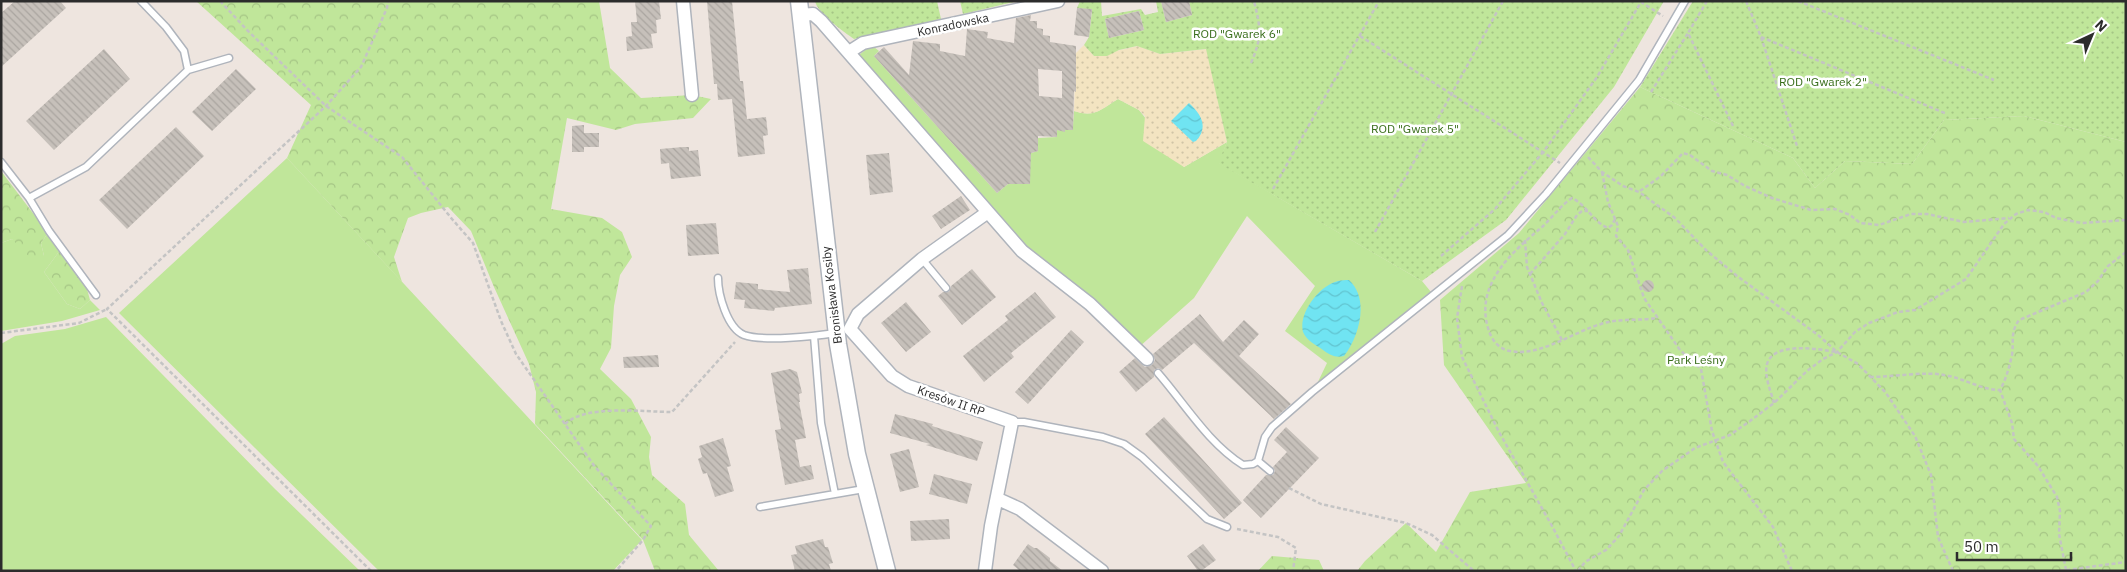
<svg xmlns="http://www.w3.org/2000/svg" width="2127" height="572" font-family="'IBM Plex Sans',sans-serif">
<defs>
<pattern id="forest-crowns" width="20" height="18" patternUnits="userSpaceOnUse" patternTransform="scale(1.25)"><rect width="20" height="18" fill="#c0e69a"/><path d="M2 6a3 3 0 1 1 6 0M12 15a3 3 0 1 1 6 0" fill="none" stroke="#a5c585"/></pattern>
<pattern id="sand-dots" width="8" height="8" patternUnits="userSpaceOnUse" patternTransform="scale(1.25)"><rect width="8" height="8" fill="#f3e4c1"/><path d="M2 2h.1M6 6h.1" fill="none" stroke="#d0c4a6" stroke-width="1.8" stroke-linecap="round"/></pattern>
<pattern id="garden-dots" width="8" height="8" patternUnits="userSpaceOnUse" patternTransform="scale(1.25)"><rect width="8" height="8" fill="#c0e69a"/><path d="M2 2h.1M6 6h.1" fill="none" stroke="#a5c585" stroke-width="1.8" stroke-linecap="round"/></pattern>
<pattern id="water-waves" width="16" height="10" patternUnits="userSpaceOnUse" patternTransform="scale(1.25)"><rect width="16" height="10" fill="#70e4f2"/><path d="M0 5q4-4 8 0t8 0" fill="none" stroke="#61c4d0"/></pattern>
<pattern id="building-back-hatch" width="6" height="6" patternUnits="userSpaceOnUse" patternTransform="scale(1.25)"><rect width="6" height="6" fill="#c6c0ba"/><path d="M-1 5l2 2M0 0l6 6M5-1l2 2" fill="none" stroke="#aaa5a0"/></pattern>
</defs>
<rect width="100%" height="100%" fill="#eee5df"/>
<path fill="#c0e69a" d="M869 47H874L879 51 874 56 997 193 1008 184 1031 153 1038 151V138L1057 137V130L1065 131V124L1073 125 1074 111C1095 118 1101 109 1118 99L1139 110 1184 167 1227 142 1219 163 1422 281 1431 292 1315 388 1327 363 1285 331 1315 286 1247 216 1194 298 1138 348 1024 249 862 62 859 55Z
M287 158 642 540 613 571H379L119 313Z
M48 233 61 249 44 272 67 304 80 309 90 300 100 310 62 321 1 331V243L12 239 44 256 41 243Z
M106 317 275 489 360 571H1V344L15 336 65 329Z"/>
<path fill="url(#forest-crowns)" d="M196 1H599L610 68 641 98 692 95 711 99 693 118 635 124 616 130 567 118 551 209 602 218 622 232 632 257 620 275 614 306 611 348 600 369 631 399 651 437 649 457 652 475 685 504 689 535 719 571H655L643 540 535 424 536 392 529 364 494 287 471 231 448 207 421 213 408 218 394 257 402 282 287 158 311 105Z
M1640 87 1793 158 1815 188 1845 161 1912 164 1944 120 2024 116 2126 142V571H1357L1365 561 1406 523 1436 552 1470 492 1526 483 1444 365 1440 300 1519 233Z
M1 171 48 233 41 243 44 256 37 265 12 239 1 243Z
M61 249 87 289 90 300 80 309 67 304 44 272Z
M1272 556 1319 560 1324 571H1258Z"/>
<path fill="url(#sand-dots)" d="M1084 45 1094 56 1138 46 1160 54 1207 49 1227 142 1184 167 1143 141 1145 116 1139 110 1118 99C1101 109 1095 118 1074 111L1076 53Z"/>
<path fill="url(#garden-dots)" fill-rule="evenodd" d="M815 1H937L941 19 854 39C844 32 817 13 815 1Z
M960 1H1018L963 14Z
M1080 1H1101L1102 16 1141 9 1145 15 1158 12 1156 1H1161L1166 22 1192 15 1189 1H1664L1614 87 1506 220 1422 281 1218 163 1227 142 1206 49 1160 54 1137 46 1119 50 1107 56H1094L1084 45 1089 37 1092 10 1077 8ZM1139 11 1144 30 1109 38 1105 19Z
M1693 1H2126V142L2024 116 1944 120 1912 164 1845 161 1815 188 1793 158 1640 87Z"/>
<path fill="url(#water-waves)" d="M1189 103C1201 114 1209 127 1196 141L1193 142 1171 121Z
M1349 280C1370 299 1359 337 1344 356 1335 358 1330 355 1323 350 1316 345 1306 340 1303 332 1298 313 1320 285 1338 281 1341 280 1346 280 1349 280Z"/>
<path fill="url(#building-back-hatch)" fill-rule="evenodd" d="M15 1H60L66 8 1 67V13Z
M635 1H659L661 19 656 20 657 33 651 34 653 48 627 51 626 37 632 36 631 22H637Z
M707 1H732L740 81H743L747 119 766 117 768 135 763 136 765 154 738 157 732 99 718 100 717 84H714Z
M1161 1H1189L1192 15 1166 22Z
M1077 8 1092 9 1089 37 1074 35Z
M1139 11 1144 30 1109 38 1105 19Z
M1031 15 1030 21H1037V28L1043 29V35L1050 36V42L1076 46V92L1074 91 1073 130H1065V132L1057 130V137L1038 136V151L1031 153 1030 184H1008L997 193 874 56 884 47 909 75 913 41 940 44V51L965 56 967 29 988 32 987 38 1014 43 1016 18ZM1038 69 1062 71V98L1039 96Z
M104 49 130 79 54 150 26 121Z
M236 69 256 89 212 131 192 112Z
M584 125V133H599V147H584V152H572V126Z
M176 127 204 156 127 229 99 200Z
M683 147H689V151L698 150 701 176 671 179 669 163 661 164 660 149Z
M889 153 893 192 870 195 866 155Z
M961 196 970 210 941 229 932 216Z
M716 223 719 254 688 256 686 225Z
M808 268 812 304 775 308 774 311 744 308 745 300 734 299 736 282 758 284V289L790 292 787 270Z
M972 269 996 297 962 325 938 296 943 292H949L951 286Z
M1642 286a6 6 0 1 1 12 0a6 6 0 1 1-12 0Z
M1035 292 1056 317 1011 353 1014 357 984 382 963 356 1008 320 1005 316Z
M906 302 931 332 906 352 881 323Z
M1200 314 1223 342 1244 320 1259 334 1239 356 1291 404 1274 419 1194 343 1162 370 1158 368 1154 370V377L1136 392 1119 372 1135 358 1145 367 1152 365 1155 360 1153 354Z
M1071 330 1084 342 1028 404 1015 392Z
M658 355 659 367 624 368 623 357Z
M790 369 797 372 802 393 799 394 800 402H799L806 438 795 440 800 467 811 465 814 479 785 485 775 430 781 429 771 373Z
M895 414 933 424 932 426 983 442 977 461 926 445 930 444 890 433Z
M1164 417 1242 503 1224 519 1145 434Z
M1286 427 1319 458 1261 518 1243 500 1266 475H1273L1275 471 1273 467 1287 452 1274 440Z
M723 438 731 466 727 467 734 491 715 497 707 473 703 474 698 459 702 457 699 446Z
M909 449 919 487 900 492 890 454Z
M934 474 972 484 967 504 929 494Z
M949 519 950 539 911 541 910 521Z
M823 539 825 547H828L833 563 829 564 831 571H795L791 555 797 554 795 546Z
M1028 544 1034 548H1037L1050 558V561L1063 571H1020L1013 565Z
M1203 544 1216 560 1201 571H1198L1187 556Z"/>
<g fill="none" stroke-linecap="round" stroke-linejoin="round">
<defs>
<path id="service" d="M188 70 229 58
M1 162 29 198 86 167 188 70 184 51 166 27 141 1
M29 198 49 231 96 295
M922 259 946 288
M718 278C718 294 727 328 744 335 764 342 815 336 836 333
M1158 373C1185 404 1208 443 1243 465L1253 464 1258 461 1270 471
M1012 422H1024L1103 437 1124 444 1142 457 1207 519 1227 527
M1258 461 1265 437 1272 427 1312 392 1508 235 1546 194 1639 80 1685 1
M835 494 864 489
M760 507 835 494 821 423 814 336"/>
<path id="minor" d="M683 1 692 95
M800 15 813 14 821 21 1022 251 1090 304 1147 359
M849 52 863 43 1058 1
M850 329 892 376 908 386 1012 422 991 526 985 571
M850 329 858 314 922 259 988 212
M998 499 1020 509 1102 571"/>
<path id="tertiary" d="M799 1 838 344 857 454 887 571"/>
</defs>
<use href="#service" stroke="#afb4bc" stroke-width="9"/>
<use href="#minor" stroke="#afb4bc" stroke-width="15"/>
<use href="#tertiary" stroke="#afb4bc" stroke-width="19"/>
<path stroke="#c4c4c4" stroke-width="2.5" stroke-dasharray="4 2.5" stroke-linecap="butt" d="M220 1 247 30 326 106 402 157 452 219 473 243 501 321 516 354 595 467 651 526 643 540 616 571
M1707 1 1688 33 1733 126
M1746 1 1761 37 1947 114
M1798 1 1994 80
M1360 36 1560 163
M1761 37 1797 146
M1251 63C1262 37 1261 29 1254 1
M1651 92 1688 33
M1588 157 1602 172 1623 186 1639 192 1675 218 1706 250 1737 276 1818 335 1837 352 1858 364 1886 393 1915 436 1931 475 1938 537 1953 571
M1602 172 1608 202 1618 226 1616 236 1628 250 1644 298 1680 350 1701 369 1712 431 1723 462 1773 527 1792 571
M1273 189 1379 1
M1640 191 1661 176 1683 153 1690 155 1712 171 1727 175 1745 186 1772 198 1811 210 1835 209 1850 215 1860 223 1879 225 1911 214H1927L1964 222 2009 218
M1615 219 1612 225 1608 228C1593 222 1588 206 1572 198 1560 206 1552 218 1542 227 1512 252 1475 284 1488 328 1491 339 1498 349 1510 351 1540 357 1573 332 1601 324 1619 318 1639 321 1657 318
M1375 232 1503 1
M1525 240 1527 267 1542 303 1562 340
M1441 256 1495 209 1544 151 1597 77 1641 2 1663 16
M1530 274 1565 234 1577 215 1582 211H1588
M1462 286 1457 318 1462 357 1499 432 1552 526 1576 571
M1 333 79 323 107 309
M1870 377C1892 377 1925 371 1944 375 1964 378 1981 390 2000 390
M1774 403C1771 392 1764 376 1767 364 1774 341 1819 349 1836 352
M565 424C586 404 644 412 672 412L735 342
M1289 488 1321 504 1406 523 1432 535 1474 571
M1237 529 1278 537 1296 548 1293 571
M2066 570 2059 534 2060 511 2057 497 2038 466 2014 439 2012 423 2000 390C2006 379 2009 368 2012 355 2014 340 2010 333 2019 320L2086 292 2098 281 2108 266 2126 252
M371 571 107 309 326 106 361 67 387 8 388 1
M1578 571 1585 562 1606 550 1619 536 1644 490 1662 471 1695 448 1730 435 1750 421 1774 403 1807 371 1823 359 1837 352 1855 332 1869 323 1898 312 1915 310 1966 279 2004 224 2016 214 2028 210 2044 212 2056 218 2082 223 2126 220
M2060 571 2126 562"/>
<use href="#service" stroke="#fff" stroke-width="6"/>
<use href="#minor" stroke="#fff" stroke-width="12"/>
<use href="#tertiary" stroke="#fff" stroke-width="16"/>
</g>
<g text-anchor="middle" stroke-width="5" stroke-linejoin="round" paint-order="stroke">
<g font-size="12" fill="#2c2c2c" stroke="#fff">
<text transform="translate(953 25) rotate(-12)" y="4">Konradowska</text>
<text transform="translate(832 295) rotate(-97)" y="4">Bronisława Kosiby</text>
<text transform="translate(951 401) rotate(19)" y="4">Kresów II RP</text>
</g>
<g font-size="12" fill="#376d19" stroke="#fff">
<text x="1237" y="38">ROD "Gwarek 6"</text>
<text x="1823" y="86">ROD "Gwarek 2"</text>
<text x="1415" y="133">ROD "Gwarek 5"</text>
<text x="1696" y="364">Park Leśny</text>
</g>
</g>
<rect width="2127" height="572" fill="none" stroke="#2c2c2c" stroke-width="5"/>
<g transform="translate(2092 35) rotate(44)" stroke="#ffffff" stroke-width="4" paint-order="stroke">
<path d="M0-4L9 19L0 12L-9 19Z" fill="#2c2c2c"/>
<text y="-8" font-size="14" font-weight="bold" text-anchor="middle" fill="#2c2c2c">N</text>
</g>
<path d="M1957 552v8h114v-8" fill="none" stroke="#2c2c2c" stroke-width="2.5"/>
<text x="1964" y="552" font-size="15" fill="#2c2c2c" stroke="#ffffff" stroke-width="4" paint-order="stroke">50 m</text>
</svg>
